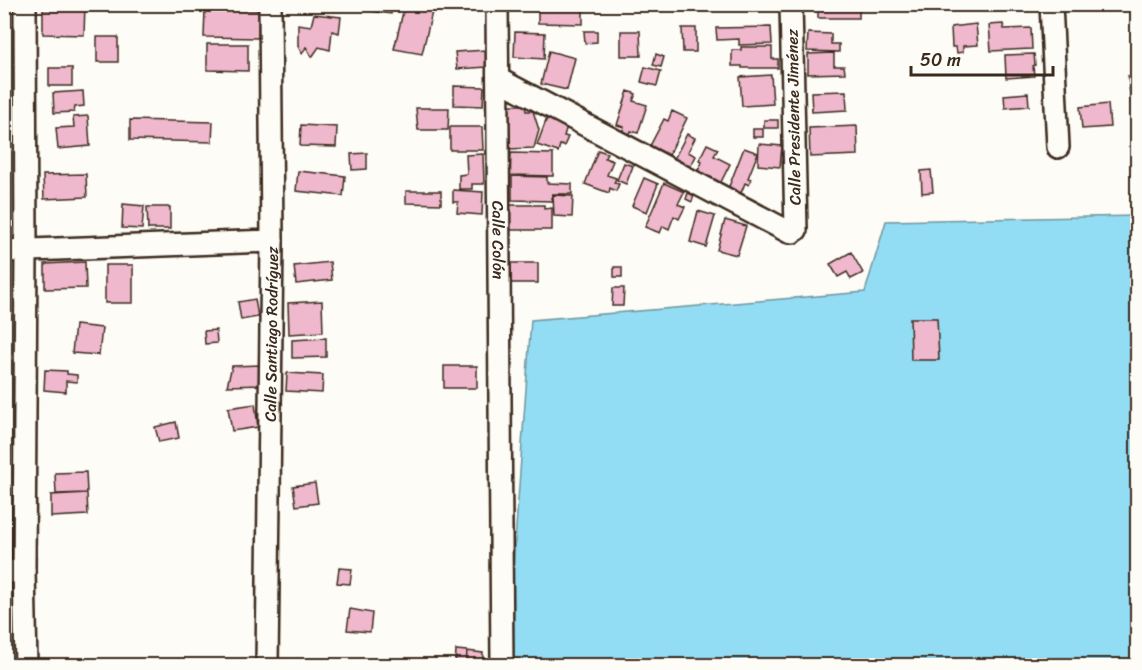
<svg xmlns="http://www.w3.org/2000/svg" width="1142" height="670" font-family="Sriracha,sans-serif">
	<rect width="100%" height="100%" fill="#fdfcf7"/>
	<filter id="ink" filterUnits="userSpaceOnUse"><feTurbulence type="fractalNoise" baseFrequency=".0167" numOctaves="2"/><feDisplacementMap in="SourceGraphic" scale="12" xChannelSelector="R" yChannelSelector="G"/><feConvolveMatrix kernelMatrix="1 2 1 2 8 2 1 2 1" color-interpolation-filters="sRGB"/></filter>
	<g filter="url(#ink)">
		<path fill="#93ddf4" stroke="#70959e" stroke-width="1.5" d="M1137 216V665L506 666 531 320 865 292 886 221Z"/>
		<path fill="#efb8cd" stroke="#3b2a1e" stroke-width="1.5" d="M62 4H85L84 35 43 34V9L61 10Z
			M366 4H393L391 14 365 10Z
			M405 4 432 12 422 54 394 49Z
			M538 4H583V24L538 23Z
			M818 4H859V18H818Z
			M205 9 259 10 258 38 204 37Z
			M314 14 341 17 339 33 332 31 330 50 319 47 312 57 306 47 302 54 298 46V24L311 26Z
			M976 24 978 45 963 46V52L957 53 956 47H952L951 27Z
			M1003 24 1004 29 1031 28 1032 49 991 51 989 25Z
			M771 27 772 44 739 45V39L717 40 716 28Z
			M682 28H696V52H683Z
			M584 31H597V42L585 43Z
			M621 31H640L641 56H621Z
			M515 32 545 33 544 59 514 57Z
			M808 33 831 34V44H839V52L807 51Z
			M97 37H118V62H97Z
			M207 44H248V71L207 70Z
			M741 47H772V59H778V68H742V66H732V50H741Z
			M486 50 487 67 457 69 455 52Z
			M549 51 575 58 567 90 541 84Z
			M834 53V66H844L845 73 808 74V54Z
			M656 54 664 57 661 67 653 65Z
			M1034 54 1035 65 1033 66 1034 76 1006 78 1005 55Z
			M645 67 661 71 657 86 641 82Z
			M49 68H72V86H49Z
			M771 75 773 104 742 106 740 77Z
			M1138 75V104H1131L1128 76Z
			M454 86 484 87 483 106 454 105Z
			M83 91 84 106 75 107 74 112 54 113 53 93Z
			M628 91 636 94 633 101 647 105 638 133 631 131 630 134 622 132 624 127 617 125Z
			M846 91 847 110 812 112 811 92Z
			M1028 93 1029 106 1005 108 1004 95Z
			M1108 104 1110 127 1082 129 1080 107Z
			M507 105H525L526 111H533L539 130 534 148 508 149Z
			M416 108H449L448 130H418Z
			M672 111 687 118 669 155 650 146 664 119 668 121Z
			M88 116 90 146 58 149 56 128 74 127 73 117Z
			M547 118 567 126 564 136 568 137 564 146 560 145 558 152 537 145Z
			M130 120 213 122 212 142 130 140Z
			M764 120H778V128H764Z
			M301 125 337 127 336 147 300 146Z
			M857 126 858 155 810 157 809 128Z
			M450 127H482L483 150H450Z
			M753 129H763V137H753Z
			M687 134 695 138 688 152 696 156 690 167 674 159Z
			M707 144 718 149 714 156 730 164 720 184 697 172 702 162 699 160Z
			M759 144 782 146 780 167 758 165Z
			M744 148 758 153 748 178 751 179 749 185 745 183 741 193 728 189Z
			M598 150 607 153 605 158 613 161 607 175 616 178 614 183 619 184 616 191 610 188 609 193 585 184Z
			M367 153V169L352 170 351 154Z
			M511 153 553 154V176L510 175Z
			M483 154 484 184H472V189H459V175L467 174 466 155Z
			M624 163 633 166 626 184 617 180Z
			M931 170 933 192 922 193 921 171Z
			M298 171 345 176 343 196 296 191Z
			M86 174 87 197 44 199 43 175Z
			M512 176 547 177V183L572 184V194H552V201L512 200Z
			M644 178 658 184 647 212 632 206Z
			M664 183 684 192 678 204 685 207 679 219 674 216 669 229 663 226 660 233 645 227Z
			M453 190 483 192 482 215 457 213 458 202H453Z
			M406 191H441V204L406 203Z
			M688 193 694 195 692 202 686 199Z
			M553 195 573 196 572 217 554 216Z
			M123 204 144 206 142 229 122 228Z
			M508 205H544V209L552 208V230H508Z
			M147 207H170V229H148Z
			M698 211 715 216 706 247 690 242Z
			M725 220 746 226 737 255 717 250Z
			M851 252 863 273 851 279 847 272 838 277 830 264Z
			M85 262 86 288 45 289V264Z
			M330 262 332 280 296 284 294 266Z
			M507 263H538V283H507Z
			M105 265H133V303H105Z
			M614 267H622V277H614Z
			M613 288H624L623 306H612Z
			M255 299 258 317 241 320 238 302Z
			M322 301 323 332 289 334 288 303Z
			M910 318H937L939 360H911Z
			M75 325 102 328 99 355 72 353Z
			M216 330 217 343 205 344 204 331Z
			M326 338V357L292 358V340Z
			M261 365 262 385 227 386 232 366Z
			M444 366H477V388H444Z
			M45 370 67 371V374L77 375V382L66 381V392L44 390Z
			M287 373 323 375 322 393 286 391Z
			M255 404 258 427 232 431 228 408Z
			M176 422 179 438 159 442 155 427Z
			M86 472 87 493 56 494 55 473Z
			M315 483 318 503 296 506 293 486Z
			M87 493 88 515 51 517V495Z
			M4 507H7L9 530H4Z
			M4 546H10V562H4Z
			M339 568 352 569 350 584 337 583Z
			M350 609 372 613 370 632 347 630Z
			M456 650 467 651 466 665 455 664Z
			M467 651 483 653 482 666H466Z"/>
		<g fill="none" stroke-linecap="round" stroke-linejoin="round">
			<defs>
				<g id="minor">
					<path d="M25 4 26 250 24 570 26 666"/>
					<path id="s1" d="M497 4 502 666"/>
					<path d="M1051 4 1058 147"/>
					<path d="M498 79 789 232H793L796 230 791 4"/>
					<path d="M4 251 272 241"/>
					<path d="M4 573 24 570"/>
					<path id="s2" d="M267 666 272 241 270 4"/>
				</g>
			</defs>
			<use href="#minor" stroke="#3b2a1e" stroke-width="26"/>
			<use href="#minor" stroke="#fdfcf7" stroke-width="21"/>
		</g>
	</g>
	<g text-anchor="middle" stroke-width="4.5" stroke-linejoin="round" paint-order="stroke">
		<g font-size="16" fill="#3b2a1e" stroke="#fdfcf7">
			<text transform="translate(793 117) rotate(-91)" y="6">Calle Presidente Jiménez</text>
			<text dy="6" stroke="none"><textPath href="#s1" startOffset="236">Calle Colón</textPath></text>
			<text dy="6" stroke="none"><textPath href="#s2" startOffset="332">Calle Santiago Rodríguez</textPath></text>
		</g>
	</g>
	<rect width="1142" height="670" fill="none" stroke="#fdfcf7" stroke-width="24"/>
	<rect x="12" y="12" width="1118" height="646" fill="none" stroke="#3b2a1e" stroke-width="2" filter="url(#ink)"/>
	<path d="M911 66v9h142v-9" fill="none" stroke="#3b2a1e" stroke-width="3"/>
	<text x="920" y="66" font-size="18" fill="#3b2a1e" stroke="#fdfcf7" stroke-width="4.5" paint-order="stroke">50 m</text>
</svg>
